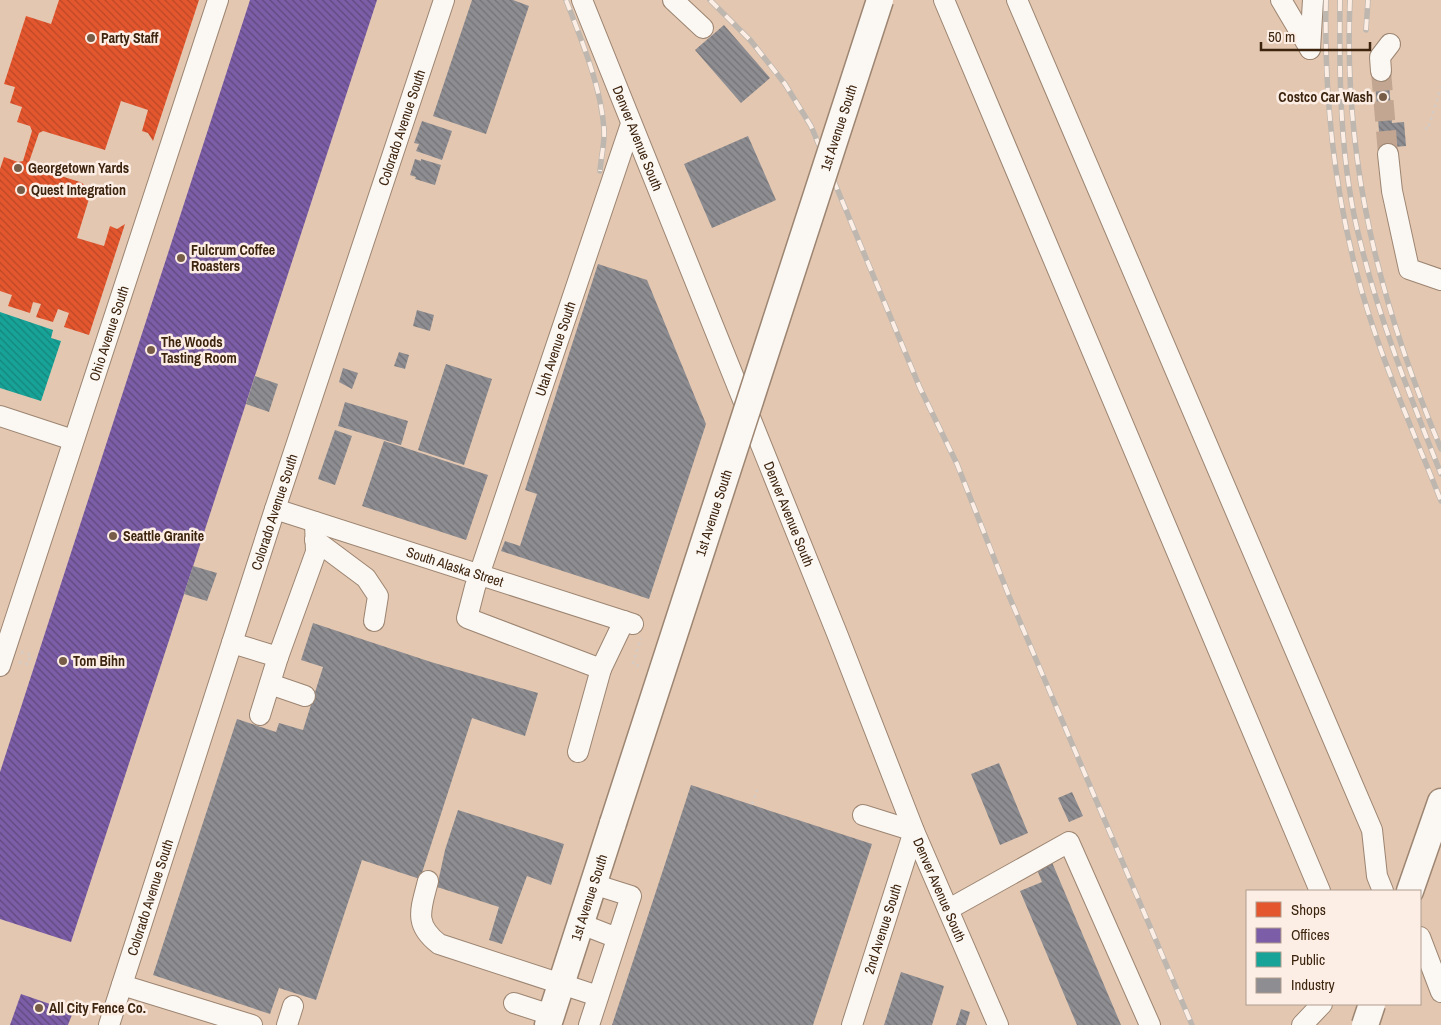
<svg xmlns="http://www.w3.org/2000/svg" width="1441" height="1025" font-family="'Archivo Narrow',sans-serif">
	<defs>
		<pattern id="shops-back-hatch" width="6" height="6" patternUnits="userSpaceOnUse" patternTransform="scale(1.25)"><rect width="6" height="6" fill="#e4572e"/><path d="M-1 5l2 2M0 0l6 6M5-1l2 2" fill="none" stroke="#ba4826"/></pattern>
		<pattern id="offices-back-hatch" width="6" height="6" patternUnits="userSpaceOnUse" patternTransform="scale(1.25)"><rect width="6" height="6" fill="#7b5ea7"/><path d="M-1 5l2 2M0 0l6 6M5-1l2 2" fill="none" stroke="#61497e"/></pattern>
		<pattern id="public-back-hatch" width="6" height="6" patternUnits="userSpaceOnUse" patternTransform="scale(1.25)"><rect width="6" height="6" fill="#17a398"/><path d="M-1 5l2 2M0 0l6 6M5-1l2 2" fill="none" stroke="#16857a"/></pattern>
		<pattern id="industry-back-hatch" width="6" height="6" patternUnits="userSpaceOnUse" patternTransform="scale(1.25)"><rect width="6" height="6" fill="#8d8d92"/><path d="M-1 5l2 2M0 0l6 6M5-1l2 2" fill="none" stroke="#747376"/></pattern>
	</defs>
	<rect width="100%" height="100%" fill="#e3c7b1"/>
	<path fill="url(#shops-back-hatch)" d="M59 0H199L153 141 148 133 142 131 148 110 121 101 105 150 43 131 39 133 29 162 32 167 80 182 92 189 77 238 104 246 110 226 117 229 125 224 89 335 64 327 69 313 58 309 53 322 36 317 41 304 33 302 30 313 8 306 12 295 0 291V169L4 157 18 162 23 161 32 131 30 126 17 122 22 107 10 103 15 87 4 84 26 16 51 24Z"/>
	<path fill="url(#offices-back-hatch)" d="M250 0H377L71 942 0 919V772Z
		M21 994 73 1012 68 1025H10Z"/>
	<path fill="url(#public-back-hatch)" d="M0 312 53 330 51 338 61 341 41 401 0 388Z"/>
	<path fill="url(#industry-back-hatch)" d="M472 0H513L529 6 486 134 433 116Z
		M724 25 770 78 741 103 695 50Z
		M1388 70 1392 123 1404 122 1406 146 1394 147 1381 155 1374 71Z
		M422 121 452 131 442 160 416 151 419 144 414 143Z
		M748 136 776 200 712 228 684 164Z
		M415 159 421 161V159L441 165 435 185 415 179 416 177 410 175Z
		M598 264 647 280 706 424 649 599 501 551 505 541 520 546 537 494 525 490Z
		M417 310 434 315 430 331 413 326Z
		M399 352 409 355 405 369 394 366Z
		M446 364 492 379 464 465 418 450Z
		M343 368 358 373 352 389 339 382Z
		M255 376 278 384 269 412 246 404Z
		M345 402 408 421 401 445 338 426Z
		M335 430 352 436 335 485 318 479Z
		M384 441 488 475 466 540 362 506Z
		M193 566 217 573 207 601 184 594Z
		M313 623 431 662 538 693 525 736 472 718 420 879 362 860 316 1000 279 988 270 1014 153 975 237 719 276 732 279 723 303 730 323 667 301 660Z
		M999 763 1028 833 1000 845 971 774Z
		M691 785 872 844 813 1025H612Z
		M1072 792 1083 816 1069 822 1058 798Z
		M458 810 564 844 551 885 527 876 502 944 489 940 499 907 437 887 445 850Z
		M1051 860 1121 1025H1077L1020 891 1042 882 1036 867Z
		M901 972 944 986 932 1025H884Z
		M961 1009 970 1012 966 1025H956Z"/>
	<g fill="none" stroke-linecap="round" stroke-linejoin="round">
		<path stroke="#c2a691" stroke-width="20" stroke-dasharray="20 10" stroke-linecap="butt" d="M1381 71 1388 154"/>
		<defs>
			<g id="minor">
				<path id="s1" d="M582 0 838 636 914 831 998 1025"/>
				<path d="M673 0 703 28"/>
				<path d="M944 0 1320 891"/>
				<path d="M1017 0 1372 830 1377 876 1383 891"/>
				<path d="M1281 0 1310 49"/>
				<path d="M1310 49 1313 0"/>
				<path d="M1381 71 1380 57 1390 44"/>
				<path d="M1388 154 1392 191 1409 269 1441 280"/>
				<path d="M0 416 73 440"/>
				<path id="s2" d="M275 509 633 624"/>
				<path d="M315 540 366 578 378 596 374 621"/>
				<path id="s3" d="M624 621 601 669 467 618 475 587 631 124"/>
				<path d="M232 643 278 657 260 715"/>
				<path d="M278 657 316 552 315 522"/>
				<path id="s4" d="M0 666 218 0"/>
				<path d="M270 684 305 696"/>
				<path d="M578 752 601 669"/>
				<path d="M428 881C421 909 413 924 439 944L598 996"/>
				<path d="M949 909 1069 842 1150 1025"/>
				<path d="M581 924 617 938"/>
				<path d="M1420 937 1441 992"/>
				<path d="M122 985 252 1025"/>
				<path d="M514 1003 551 1015"/>
				<path id="s5" d="M109 1025 275 509 444 0"/>
				<path d="M287 1025 293 1006"/>
				<path d="M589 1025 631 896 593 884"/>
				<path id="s6" d="M852 1025 914 831 863 815"/>
				<path d="M1302 1025 1322 1004"/>
			</g>
			<g id="major">
				<path d="M1410 891 1441 802"/>
				<path id="s7" d="M548 1025 613 823"/>
			</g>
		</defs>
		<use href="#minor" stroke="#9c8571" stroke-width="22"/>
		<use href="#major" stroke="#9c8571" stroke-width="29"/>
		<path stroke="#d5ccc5" stroke-width="2.5" stroke-dasharray="2.5 4" stroke-linecap="butt" d="M1425 128 1428 129 1441 87
			M19 662 27 664 31 655 21 652
			M639 666 633 664 641 638
			M752 804 757 790"/>
		<use href="#minor" stroke="#fbf7f3" stroke-width="20"/>
		<use href="#major" stroke="#fbf7f3" stroke-width="26"/>
		<defs>
			<path id="rail" d="M566 0C581 39 601 86 604 129 605 142 601 157 600 171
				M710 0 751 41 785 84 811 126 920 388 957 464 1009 596 1192 1025
				M1326 0C1324 91 1333 181 1356 270 1376 349 1411 425 1441 501
				M1340 0C1339 80 1340 163 1360 241 1380 322 1411 398 1441 474
				M1350 0C1343 161 1379 302 1441 449
				M1366 30 1368 0"/>
		</defs>
		<use href="#rail" stroke="#beb7b0" stroke-width="5.5"/>
		<use href="#rail" stroke="#fceee4" stroke-width="4" stroke-dasharray="11" stroke-linecap="butt"/>
		<defs>
			<g id="major-bridge">
				<path id="s8" d="M613 823 880 0"/>
				<path d="M1365 1025 1372 1004"/>
			</g>
		</defs>
		<use href="#major-bridge" stroke="#9c8571" stroke-width="29" stroke-linecap="butt"/>
		<use href="#major-bridge" stroke="#fbf7f3" stroke-width="26"/>
	</g>
	<g fill="#775d48" stroke="#fceee4" stroke-width="2">
		<circle cx="91" cy="38" r="5"/>
		<circle cx="1383" cy="97" r="5"/>
		<circle cx="18" cy="168" r="5"/>
		<circle cx="21" cy="190" r="5"/>
		<circle cx="181" cy="258" r="5"/>
		<circle cx="151" cy="350" r="5"/>
		<circle cx="113" cy="536" r="5"/>
		<circle cx="63" cy="661" r="5"/>
		<circle cx="39" cy="1008" r="5"/>
	</g>
	<g text-anchor="middle" stroke-width="5" stroke-linejoin="round" paint-order="stroke">
		<g font-size="14" font-weight="bold" fill="#3d240f" stroke="#fceee4" text-anchor="start">
			<text x="101" y="43">Party Staff</text>
			<text x="1373" y="102" text-anchor="end">Costco Car Wash</text>
			<text x="28" y="173">Georgetown Yards</text>
			<text x="31" y="195">Quest Integration</text>
			<text x="191" y="255">Fulcrum Coffee<tspan x="191" dy="16">Roasters</tspan></text>
			<text x="161" y="347">The Woods<tspan x="161" dy="16">Tasting Room</tspan></text>
			<text x="123" y="541">Seattle Granite</text>
			<text x="73" y="666">Tom Bihn</text>
			<text x="49" y="1013">All City Fence Co.</text>
		</g>
		<g font-size="14" fill="#3d240f" stroke="#fceee4">
			<text dy="5" stroke="none"><textPath href="#s5" startOffset="944">Colorado Avenue South</textPath></text>
			<text dy="5" stroke="none"><textPath href="#s8" startOffset="731">1st Avenue South</textPath></text>
			<text dy="5" stroke="none"><textPath href="#s1" startOffset="149">Denver Avenue South</textPath></text>
			<text dy="5" stroke="none"><textPath href="#s4" startOffset="350">Ohio Avenue South</textPath></text>
			<text dy="5" stroke="none"><textPath href="#s3" startOffset="480">Utah Avenue South</textPath></text>
			<text dy="5" stroke="none"><textPath href="#s5" startOffset="539">Colorado Avenue South</textPath></text>
			<text dy="5" stroke="none"><textPath href="#s8" startOffset="326">1st Avenue South</textPath></text>
			<text dy="5" stroke="none"><textPath href="#s1" startOffset="554">Denver Avenue South</textPath></text>
			<text dy="5" stroke="none"><textPath href="#s2" startOffset="189">South Alaska Street</textPath></text>
			<text dy="5" stroke="none"><textPath href="#s1" startOffset="959">Denver Avenue South</textPath></text>
			<text dy="5" stroke="none"><textPath href="#s5" startOffset="134">Colorado Avenue South</textPath></text>
			<text dy="5" stroke="none"><textPath href="#s7" startOffset="134">1st Avenue South</textPath></text>
			<text dy="5" stroke="none"><textPath href="#s6" startOffset="101">2nd Avenue South</textPath></text>
		</g>
	</g>
	<rect x="1246" y="890" width="175" height="115" fill="#fceee4" stroke="#b09d8f"/>
	<rect x="1256" y="902" width="25" height="15" fill="#e4572e" stroke="#b09d8f"/>
	<text x="1291" y="915" font-size="15" fill="#3d240f">Shops</text>
	<rect x="1256" y="928" width="25" height="15" fill="#7b5ea7" stroke="#b09d8f"/>
	<text x="1291" y="940" font-size="15" fill="#3d240f">Offices</text>
	<rect x="1256" y="952" width="25" height="15" fill="#17a398" stroke="#b09d8f"/>
	<text x="1291" y="965" font-size="15" fill="#3d240f">Public</text>
	<rect x="1256" y="978" width="25" height="15" fill="#8d8d92" stroke="#b09d8f"/>
	<text x="1291" y="990" font-size="15" fill="#3d240f">Industry</text>
	<path d="M1261 42v8h109v-8" fill="none" stroke="#3d240f" stroke-width="2.5"/>
	<text x="1268" y="42" font-size="15" fill="#3d240f" stroke="#fceee4" stroke-width="4" paint-order="stroke">50 m</text>
</svg>
